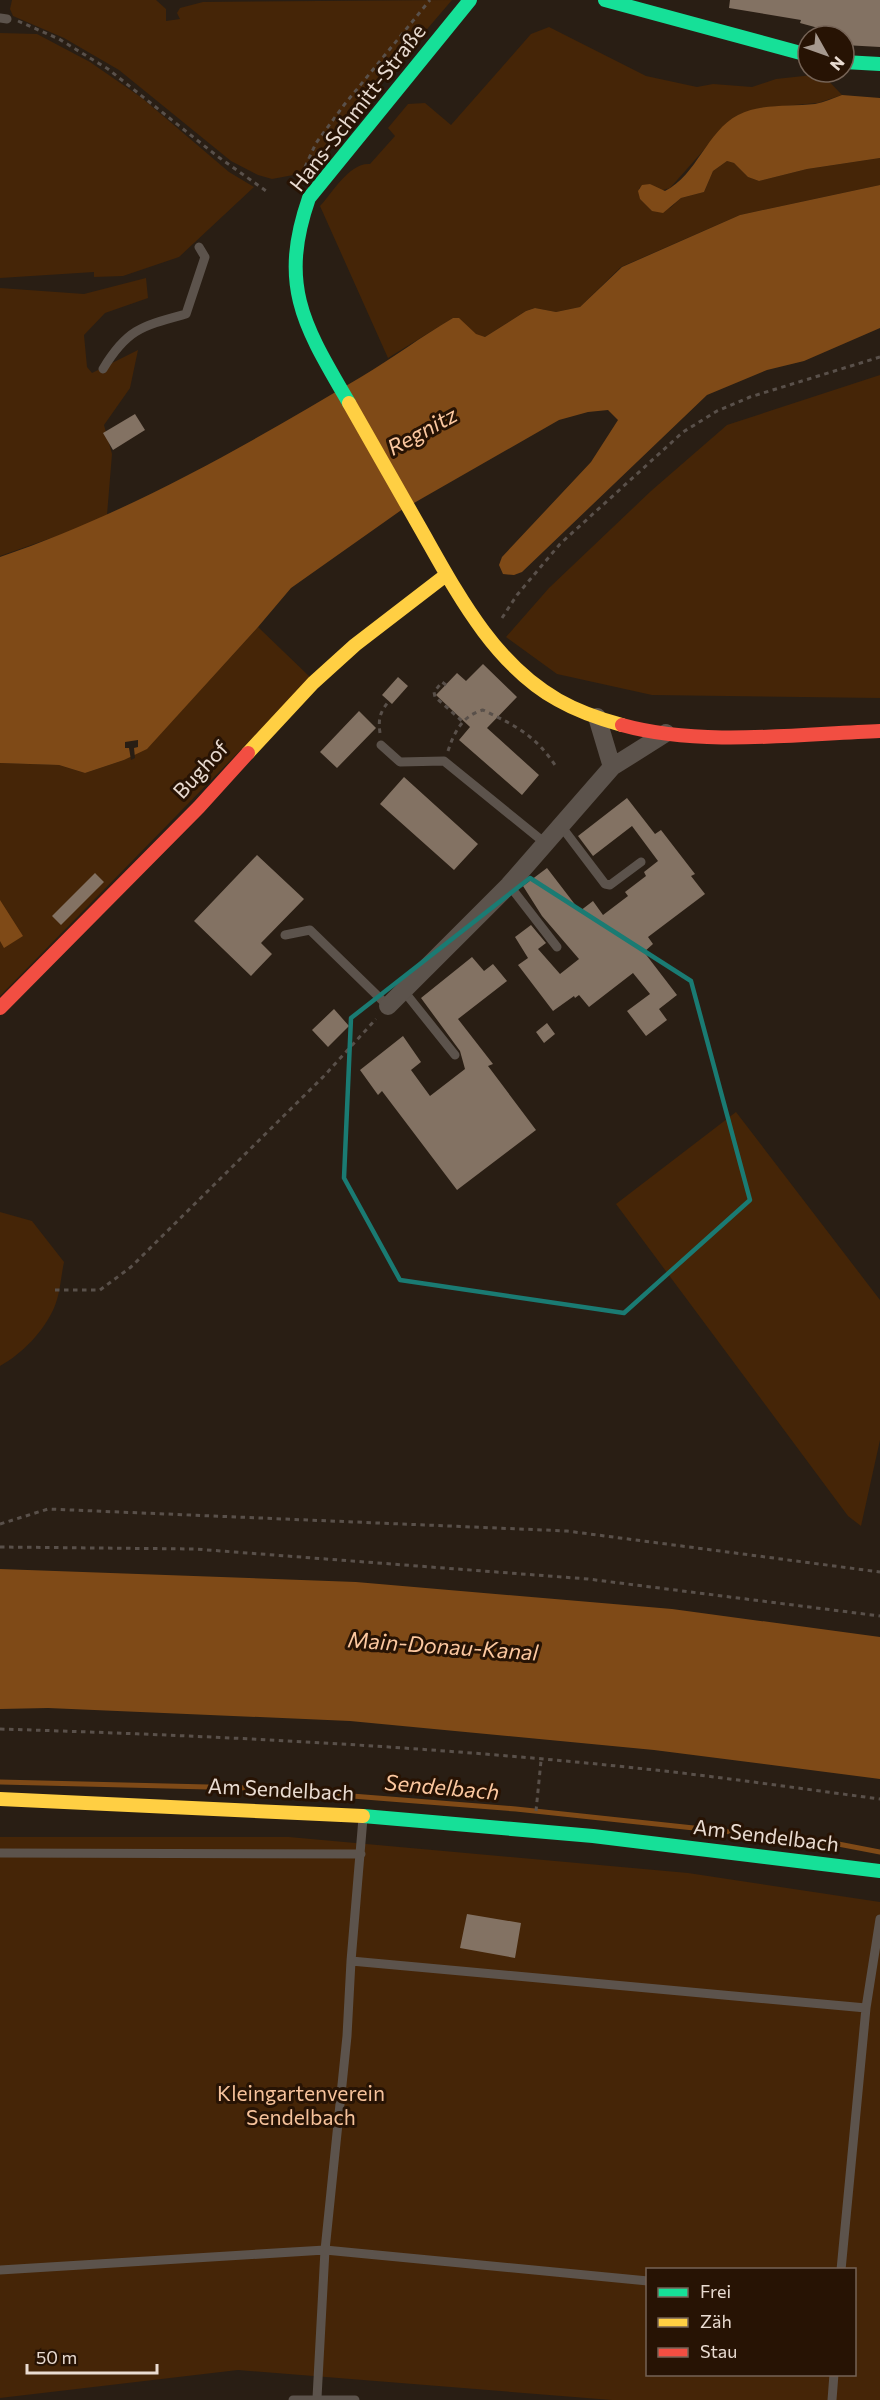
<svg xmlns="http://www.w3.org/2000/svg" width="880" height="2400" font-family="Commissioner,sans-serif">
	<rect width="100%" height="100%" fill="#291e14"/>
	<path fill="#452507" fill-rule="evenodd" d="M12 0H156L166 9V21L180 19 177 13 180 8 203 2 452 0 304 173 272 179 258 175 231 161 119 70 64 38 13 16 10 9Z
		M549 27 646 76 697 87 713 84 752 87 776 79 822 74 842 95 818 103 760 108 738 115 726 125 670 188 660 191 650 184 639 188 640 199 652 211 670 208 681 198 704 192 713 171 727 161 734 163 748 177 759 181 807 169 880 158V185L740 215 621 267 580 307 556 312 535 308 526 311 485 337 476 335 453 318 388 358 320 206C333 192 350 162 370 164L395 136 388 128 408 104 425 103 451 125 531 34Z
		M0 33 37 34 90 62 142 98 229 172 254 187 179 257 123 276 94 277V272L0 278Z
		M146 278 148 298 105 313 84 335 87 367 92 373 138 350 130 388 104 425 112 454 107 515 77 529 0 556V288L84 294Z
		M880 375V698L652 695 557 674 506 637 549 588 651 491 727 425Z
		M258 627 311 678 0 996V763L59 765 85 773 124 760 147 748Z
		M736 1112 880 1300V1440L861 1526 848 1516 616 1204Z
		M0 1212 32 1221 64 1262C61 1276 60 1295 54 1308 44 1331 22 1354 0 1366Z
		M0 1837H289L688 1873 880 1902V2400H612L238 2370 0 2398ZM648 2270H854V2374H648Z"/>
	<path fill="#7f4a17" d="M842 95 880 98V158L807 169 759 181 748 177 734 163 727 161 713 171 704 192 681 198 663 213 652 211 640 199 638 191 642 185 650 184 665 191C697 175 707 131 738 115 761 103 790 107 815 104 825 102 833 98 842 95Z
		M880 185V328L804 361 767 370 707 395 522 572 514 575 503 574 499 565 502 557 591 462 618 420 608 410 588 412 559 420 400 511 291 588 258 627 147 749 124 760 85 773 59 765 0 763V557C129 513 245 446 361 377 393 358 422 336 453 318H459L476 334 485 337 526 311 535 308 556 312 580 307 622 267 740 215Z
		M0 900 23 936 4 948 0 941Z
		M0 1569 356 1582 672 1609 880 1637V1779L654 1750 350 1721 48 1708 0 1709Z"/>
	<path fill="#291e14" d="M138 740V747L134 748 135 758 131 760 129 748H125V742Z"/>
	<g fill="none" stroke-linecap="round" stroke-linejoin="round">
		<path stroke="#7f4a17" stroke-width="5" d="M0 1782 250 1788 516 1809 833 1843 880 1852"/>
	</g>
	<path fill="#837263" d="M730 0H880V47L844 45V36H821L822 29 800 23 801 20 729 8Z
		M135 414 145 430 113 450 103 433Z
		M483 664 517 697 487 728 539 775 522 795 459 740 470 727 436 695 457 673 466 681Z
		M398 677 408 686 392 704 382 695Z
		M359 711 376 728 337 768 320 752Z
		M404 777 478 844 454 870 380 804Z
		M627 798 655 834 661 830 695 874 691 876 705 894 648 937 653 944 644 952 677 995 659 1009 667 1020 646 1036 627 1011 650 994 633 973 589 1007 579 995 575 998 574 996 553 1011 518 965 528 958 515 937 531 925 546 943 538 949 560 974 579 959 542 916 523 886 547 868 580 911 593 901 603 915 628 896 625 892 646 876 644 872 658 861 632 826 593 856 578 836Z
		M257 855 304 899 261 943 272 954 251 976 194 921Z
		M95 873 104 882 61 925 52 916Z
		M472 957 484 971 493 964 507 981 458 1019 493 1064 488 1066 536 1130 457 1190 382 1091 378 1095 360 1070 403 1036 421 1062 411 1070 430 1096 465 1069 460 1051 421 998Z
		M334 1009 349 1026 328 1047 312 1030Z
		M547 1023 555 1034 544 1043 536 1032Z
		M467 1914 521 1923 515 1958 460 1948Z"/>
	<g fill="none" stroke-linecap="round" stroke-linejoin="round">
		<path stroke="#59504a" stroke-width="3" stroke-dasharray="4.5 4.5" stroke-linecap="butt" d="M18 21 59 39 108 69 217 156 269 193
			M305 167 316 143 344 105 430 0
			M502 618 517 595 560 544 683 432 717 411 750 397 880 357
			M446 685 442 682 434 692 435 697 463 722
			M380 733C378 719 380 711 390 700
			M448 751C454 732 463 715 483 710 518 727 535 735 557 768
			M55 1290H100L131 1267 324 1076 376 1019
			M0 1524 48 1509 567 1531 880 1572
			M0 1547 195 1549 588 1579 880 1616
			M0 1729C225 1736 450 1747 673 1772 742 1780 811 1790 880 1799
			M536 1811 541 1761"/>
		<path stroke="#5c534c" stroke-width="9" d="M0 18 7 19
			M103 369C127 329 142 326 186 314L205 257 199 247
			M381 745 400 762 444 761 545 843
			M561 826 605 884 610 885 641 862
			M509 885 557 947
			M285 935 310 930 388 1006
			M403 990 455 1055
			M363 1818 351 1961 866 2008
			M0 1853 361 1854
			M0 2270 325 2250 648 2281
			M841 2270 866 2008 880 1919
			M317 2398 325 2250 347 2036 351 1961
			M293 2400H355
			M832 2400 834 2374"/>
		<path stroke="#5c534c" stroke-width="18" d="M597 717 612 767
			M388 1006 509 885 612 767 666 733"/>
		<path stroke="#16e098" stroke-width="14" d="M605 0 808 55
			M844 62 880 64
			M349 403C305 327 278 287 309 198L470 0
			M363 1816 593 1836 880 1871"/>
		<path stroke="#ffcf43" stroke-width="14" d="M349 403C372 444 396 485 419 526 455 589 492 663 558 700 579 712 600 719 622 725
			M248 753 313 683 355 645 446 575
			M0 1799 363 1816"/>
		<path stroke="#f24e42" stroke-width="14" d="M622 725C701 747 798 734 880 731
			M0 1008 199 807 248 753"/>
	</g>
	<path fill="none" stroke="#1a7b73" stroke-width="4.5" stroke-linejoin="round" d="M530 878 691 981 750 1200 624 1313 400 1280 344 1178 351 1018Z"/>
	<g text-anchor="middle" stroke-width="6" stroke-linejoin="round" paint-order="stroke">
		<g font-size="21" fill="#e9dbd1" stroke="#271304">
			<text transform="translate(358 108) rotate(-52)" y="7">Hans-Schmitt-Straße</text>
			<text transform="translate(201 770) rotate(-47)" y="7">Bughof</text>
			<text transform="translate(281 1790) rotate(3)" y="7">Am Sendelbach</text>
			<text transform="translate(766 1836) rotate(7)" y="7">Am Sendelbach</text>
		</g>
		<g font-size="21" fill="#f6c29b" stroke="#271304">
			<text x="301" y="2101">Kleingartenverein<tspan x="301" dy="24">Sendelbach</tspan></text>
		</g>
		<g font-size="22" font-style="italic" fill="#fcc8a0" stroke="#271304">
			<text transform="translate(422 431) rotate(-29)" y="8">Regnitz</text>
			<text transform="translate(443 1646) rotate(4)" y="8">Main-Donau-Kanal</text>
			<text transform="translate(442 1787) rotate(5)" y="8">Sendelbach</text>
		</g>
	</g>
	<rect x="646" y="2268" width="210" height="108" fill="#271304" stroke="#756356" stroke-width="1.5"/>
	<rect x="658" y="2288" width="30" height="9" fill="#16e098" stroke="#756356" stroke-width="1.5"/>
	<text x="700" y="2298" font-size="18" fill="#e9dbd1">Frei</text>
	<rect x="658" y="2318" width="30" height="9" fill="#ffcf43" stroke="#756356" stroke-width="1.5"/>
	<text x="700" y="2328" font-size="18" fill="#e9dbd1">Zäh</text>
	<rect x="658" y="2348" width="30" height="9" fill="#f24e42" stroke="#756356" stroke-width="1.5"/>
	<text x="700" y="2358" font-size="18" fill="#e9dbd1">Stau</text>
	<g transform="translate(826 54) rotate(130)"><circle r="28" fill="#271304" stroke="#756356" stroke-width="1.5"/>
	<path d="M0-4.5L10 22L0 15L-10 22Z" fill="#a6998f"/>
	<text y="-9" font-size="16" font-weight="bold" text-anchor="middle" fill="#e9dbd1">N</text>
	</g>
	<path d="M27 2364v9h130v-9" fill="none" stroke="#e9dbd1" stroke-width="3"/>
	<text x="36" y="2364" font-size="18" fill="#e9dbd1" stroke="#271304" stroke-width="4.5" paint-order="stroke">50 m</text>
</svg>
